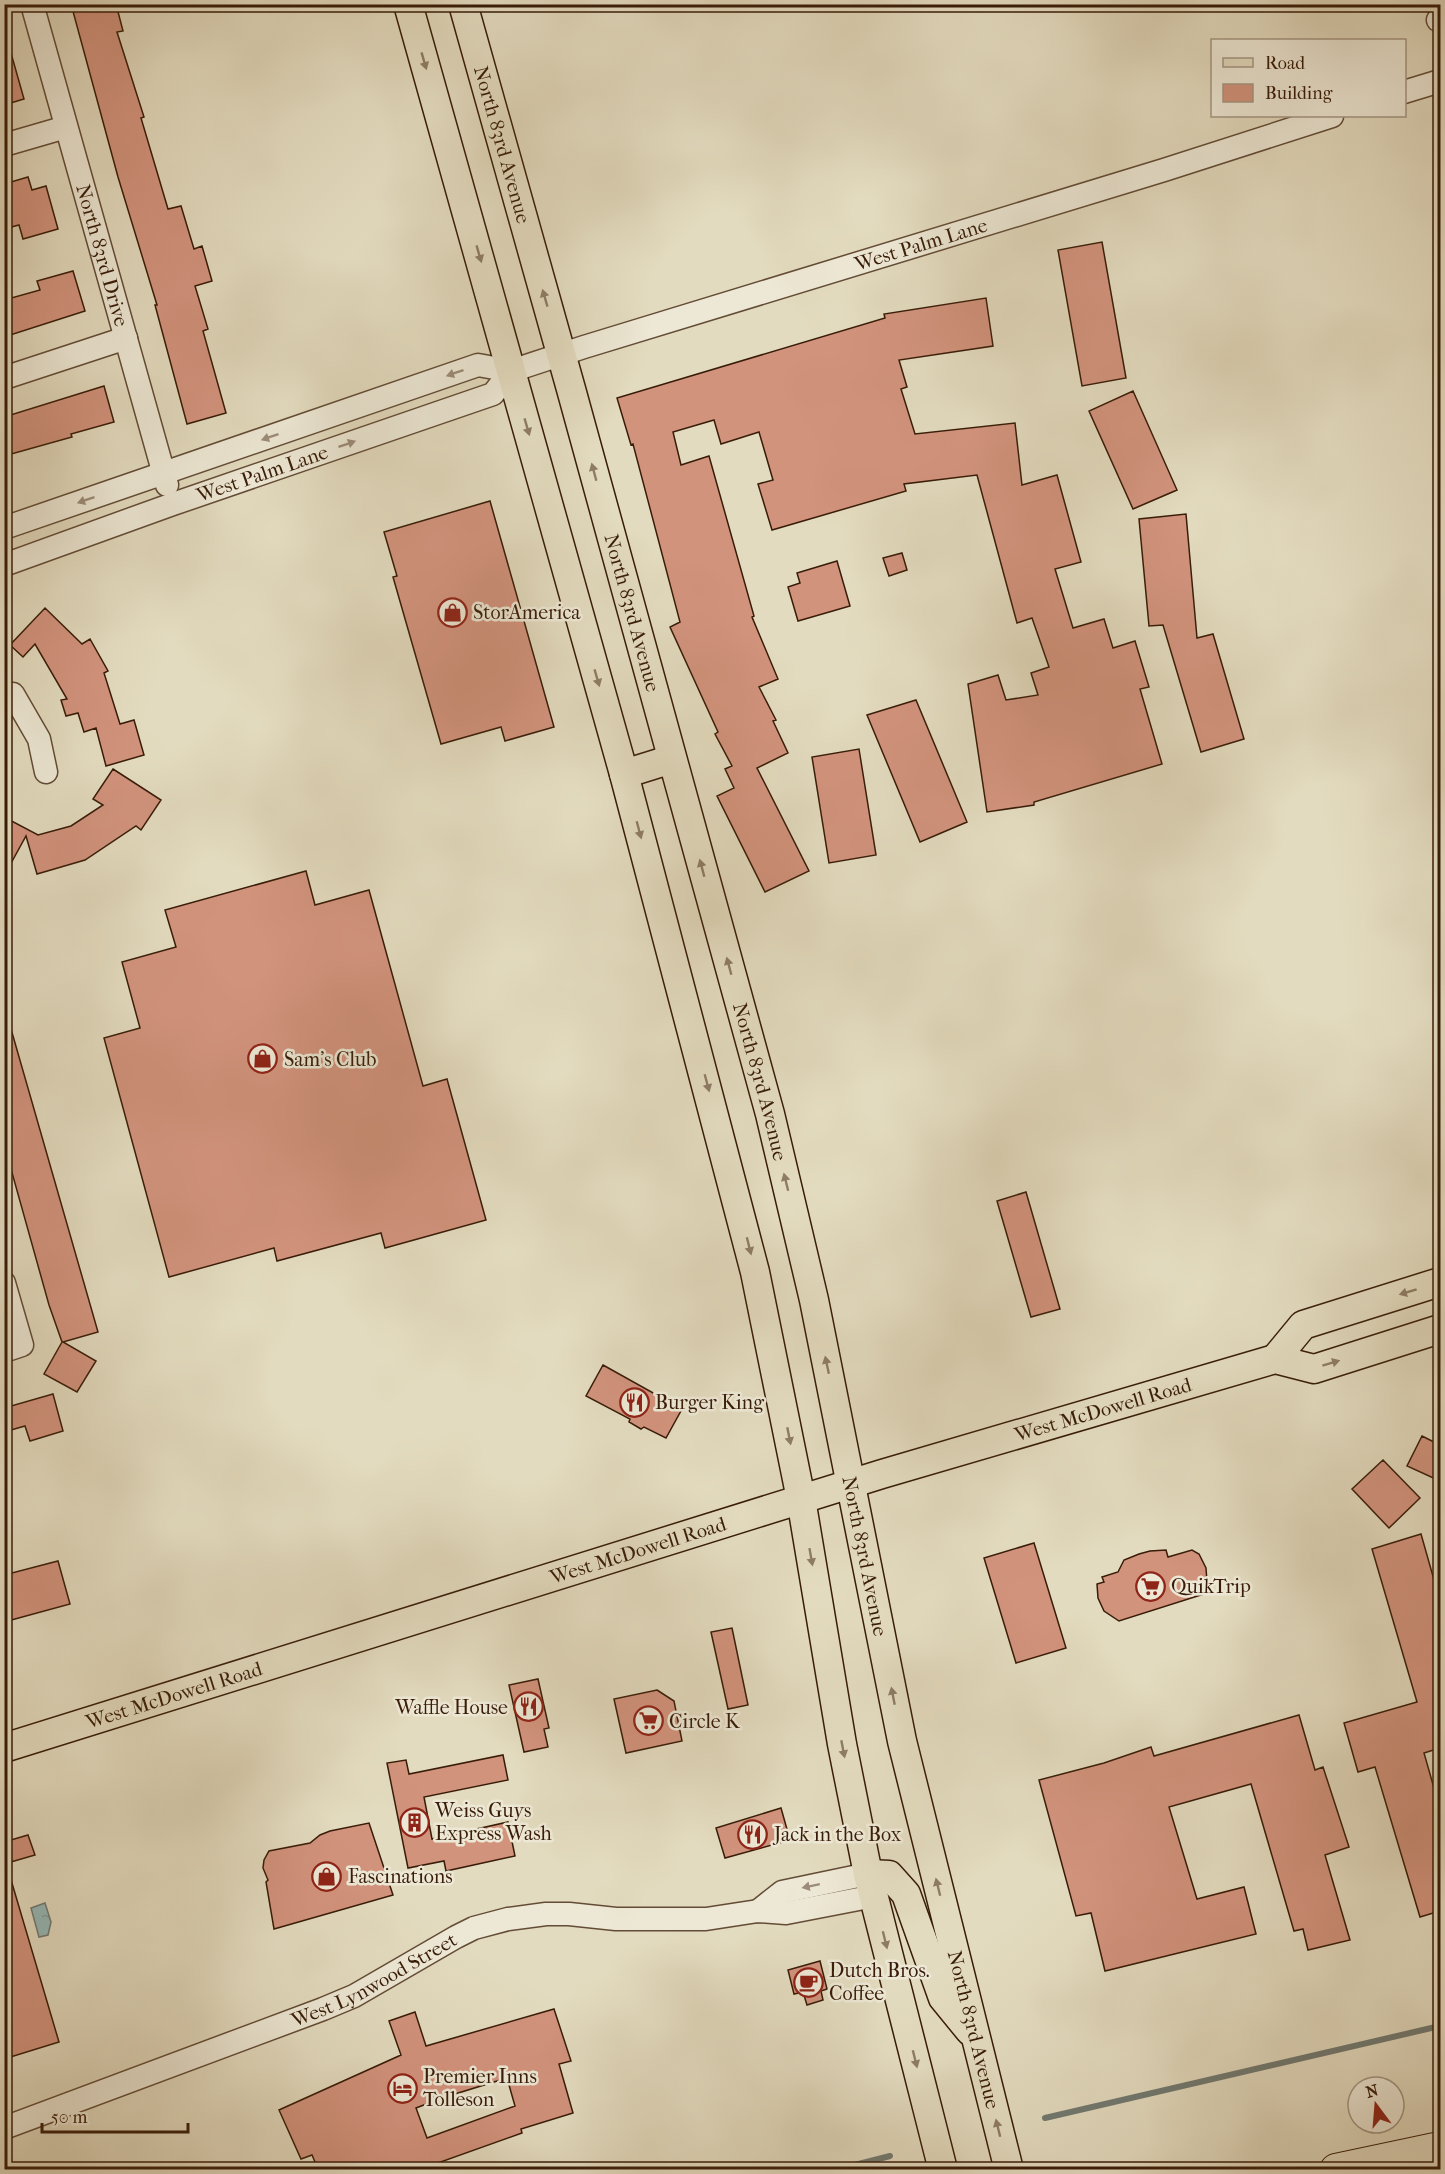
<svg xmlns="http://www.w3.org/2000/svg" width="1445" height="2174" font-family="'IM FELL French Canon',serif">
	<defs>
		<pattern id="water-ripples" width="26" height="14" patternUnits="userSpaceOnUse" patternTransform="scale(1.5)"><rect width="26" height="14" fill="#97b9b8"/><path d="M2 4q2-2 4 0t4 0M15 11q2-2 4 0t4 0" fill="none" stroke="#839e9d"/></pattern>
	</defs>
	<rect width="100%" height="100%" fill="#e3dbbf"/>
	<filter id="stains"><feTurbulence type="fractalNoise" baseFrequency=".00333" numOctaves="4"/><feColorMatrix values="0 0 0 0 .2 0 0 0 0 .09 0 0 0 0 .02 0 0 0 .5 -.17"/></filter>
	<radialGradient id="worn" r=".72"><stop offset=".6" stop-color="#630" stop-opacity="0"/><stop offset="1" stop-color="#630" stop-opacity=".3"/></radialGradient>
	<path fill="url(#water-ripples)" stroke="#717a72" stroke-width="1.5" d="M45 1903 51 1922 48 1935 39 1937 31 1908Z"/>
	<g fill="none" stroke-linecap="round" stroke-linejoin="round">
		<path stroke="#717a72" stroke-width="6" d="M1045 2118 1440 2026
			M835 2170 890 2156"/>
	</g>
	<path fill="#d2937d" stroke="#381c08" stroke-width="1.5" fill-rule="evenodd" d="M71 4H116L123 31 117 32 144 117 141 118 168 209 181 206 194 249 202 246 212 281 195 286 208 329 203 331 226 413 187 424 155 305H157L118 177Z
		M9 46 24 99 4 105V47Z
		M28 177 32 190 46 186 58 229 23 239 19 225 4 229V184Z
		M1102 242 1126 378 1082 386 1058 250Z
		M73 271 85 311 4 337V300L40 290 37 281Z
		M986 298 993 346 899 360 907 387 901 389 915 434 1015 423 1022 485 1057 475 1081 562 1055 569 1073 628 1104 619 1113 648 1135 641 1149 687 1140 689 1162 764 1034 802V805L987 812 968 684 998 675 1006 700 1038 695 1031 673 1049 667 1032 618 1017 623 977 475 904 484 906 491 772 530 758 484 773 480 759 432 721 444 714 420 673 432 681 465 709 456 754 616 752 617 778 679 759 687 776 720 773 721 788 753 757 768 809 871 765 892 717 796 734 788 725 769 732 766 715 734 718 732 670 627 680 622 633 444 631 445 617 398 885 318 884 314Z
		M104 386 114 422 71 434 72 437 4 456V417Z
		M1133 391 1177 490 1133 509 1089 411Z
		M490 501 554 727 505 741 501 727 441 744 393 577 397 576 384 532Z
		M1186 514 1197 638 1213 634 1244 739 1201 752 1163 625 1149 626 1139 519Z
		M902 553 907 570 889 576 883 558Z
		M837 561 850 606 798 621 788 587 800 583 797 573Z
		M45 608 82 644 90 639 108 671 104 673 120 724 134 720 144 755 106 766 96 728 84 732 78 713 66 716 61 700 67 699 35 644 23 657 10 645Z
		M916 700 967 822 920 842 867 715Z
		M859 749 876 855 829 863 812 757Z
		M113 769 161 800 141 830 136 826 85 860 37 874 26 836 4 876V817L38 835 71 826 103 805 93 799Z
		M306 871 315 905 369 890 423 1086 447 1079 486 1220 385 1248 381 1233 277 1261 274 1248 169 1277 104 1038 140 1028 122 962 176 947 165 910Z
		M9 1022 98 1332 63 1342 96 1361 77 1392 44 1374 62 1342 49 1305 4 1144V1023Z
		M1026 1192 1060 1309 1031 1317 997 1201Z
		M603 1365 682 1409 666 1438 644 1427 641 1429 629 1422 630 1419 586 1396Z
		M53 1394 63 1431 30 1441 25 1426 4 1432V1408Z
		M1422 1436 1440 1445V1481L1407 1466Z
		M1383 1460 1420 1498 1389 1528 1352 1489Z
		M1421 1534 1440 1601V1748L1424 1753 1440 1809V1911L1420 1917 1375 1767 1358 1772 1344 1723 1417 1702 1372 1549Z
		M1034 1543 1066 1648 1016 1663 984 1558Z
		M1166 1550 1168 1557 1192 1550 1199 1554 1206 1568 1207 1582 1202 1587 1204 1594 1119 1621 1104 1611 1098 1598 1097 1584 1104 1582 1102 1577 1118 1572 1124 1560 1139 1554 1150 1551Z
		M58 1561 70 1604 4 1622V1575Z
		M732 1628 748 1705 728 1709 711 1632Z
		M538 1679 549 1728 544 1729 548 1747 524 1752 509 1685Z
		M657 1690 674 1701 682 1741 626 1753 614 1699Z
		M1299 1715 1315 1770 1323 1767 1349 1847 1325 1855 1350 1940 1308 1950 1303 1929 1294 1931 1251 1784 1169 1807 1197 1899 1244 1887 1256 1934 1105 1971 1091 1913 1076 1916 1039 1780 1104 1763 1151 1747 1154 1756Z
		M503 1755 508 1780 424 1797 432 1839 508 1822 515 1856 446 1871 444 1861 408 1868 387 1763 406 1760 409 1774Z
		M781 1808 790 1840 725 1858 716 1828Z
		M369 1823 393 1895 274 1929 266 1882 268 1880 263 1868 264 1860 269 1851 310 1843 320 1835 330 1831Z
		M28 1835 35 1855 4 1864V1842Z
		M4 1873H9L59 2042 4 2059Z
		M820 1961 827 1989 821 1991 823 2000 807 2005 803 1992 794 1994 788 1970Z
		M554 2009 571 2061 559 2064 573 2113 521 2129 522 2133 421 2169H318L312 2155 301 2159 279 2110 401 2055 389 2021 415 2012 426 2046ZM507 2078 515 2106 427 2138 416 2108 442 2098Z"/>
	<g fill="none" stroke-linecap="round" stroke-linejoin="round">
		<defs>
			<g id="minor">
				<path id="s1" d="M32 4 167 485"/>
				<path d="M1438 20 1440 19"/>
				<path d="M1404 92 1440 81"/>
				<path d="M4 145 66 127"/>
				<path d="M4 378 126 338"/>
				<path id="s2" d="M4 528 478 365 511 371 584 347 1164 170 1332 116"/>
				<path id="s3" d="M4 565 173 504 493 394 511 371"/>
				<path d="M4 697 13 694 39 739 46 772"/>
				<path d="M4 1283 22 1345 4 1351"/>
				<path d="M758 1911 782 1892 868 1874"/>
				<path id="s4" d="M4 2128 323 2009 354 1996 456 1937 474 1928 508 1919 546 1914H569L616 1919H706L758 1911 786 1913 874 1896"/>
			</g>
			<g id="major">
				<path d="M408 4 624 774 755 1272 801 1499 842 1744 868 1874 943 2170"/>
				<path id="s5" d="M463 4 571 389 770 1114 814 1300 902 1741 1009 2170"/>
				<path d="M624 774 672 759"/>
				<path d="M1275 1359 1303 1325 1440 1282"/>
				<path id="s6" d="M4 1748 882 1474 1275 1359 1314 1369 1440 1329"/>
				<path d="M868 1874 889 1875 906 1894 943 1998 970 2031"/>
			</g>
			<path id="highway" d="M1336 2170 1440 2148"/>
		</defs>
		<use href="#minor" stroke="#634c36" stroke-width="25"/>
		<use href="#major" stroke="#381c08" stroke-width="31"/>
		<use href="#highway" stroke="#381c08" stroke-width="34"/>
		<use href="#minor" stroke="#ede8d5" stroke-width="22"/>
		<use href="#major" stroke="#e3dbbf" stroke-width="28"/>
		<use href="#highway" stroke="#e3dbbf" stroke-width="32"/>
	</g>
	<defs><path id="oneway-solid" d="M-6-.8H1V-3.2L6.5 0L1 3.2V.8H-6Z" transform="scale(1.5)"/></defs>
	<g fill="#8e7c64">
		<use href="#oneway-solid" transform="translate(424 61) rotate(74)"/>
		<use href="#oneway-solid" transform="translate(479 254) rotate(74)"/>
		<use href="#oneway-solid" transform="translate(545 298) rotate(-106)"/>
		<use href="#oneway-solid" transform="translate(527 427) rotate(74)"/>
		<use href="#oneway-solid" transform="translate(594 472) rotate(-105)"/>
		<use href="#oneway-solid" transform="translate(597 678) rotate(74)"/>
		<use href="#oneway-solid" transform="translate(639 830) rotate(75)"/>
		<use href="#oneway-solid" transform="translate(702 868) rotate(-105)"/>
		<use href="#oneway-solid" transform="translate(729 966) rotate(-105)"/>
		<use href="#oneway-solid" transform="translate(707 1083) rotate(75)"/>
		<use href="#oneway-solid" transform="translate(786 1182) rotate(-104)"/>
		<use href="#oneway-solid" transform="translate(749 1246) rotate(76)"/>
		<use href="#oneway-solid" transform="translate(1408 1292) rotate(163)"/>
		<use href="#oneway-solid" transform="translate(1331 1363) rotate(-17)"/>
		<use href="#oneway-solid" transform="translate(827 1365) rotate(-102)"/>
		<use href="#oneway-solid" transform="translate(789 1436) rotate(79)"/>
		<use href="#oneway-solid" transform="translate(811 1557) rotate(80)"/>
		<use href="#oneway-solid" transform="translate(893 1696) rotate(-101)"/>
		<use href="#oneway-solid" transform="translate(843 1749) rotate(79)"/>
		<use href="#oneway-solid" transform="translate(938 1887) rotate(-104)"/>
		<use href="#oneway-solid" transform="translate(885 1940) rotate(76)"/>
		<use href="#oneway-solid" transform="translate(915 2059) rotate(76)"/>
		<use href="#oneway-solid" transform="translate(998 2128) rotate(-104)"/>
	</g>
	<g fill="#9c8c79">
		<use href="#oneway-solid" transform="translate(455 373) rotate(161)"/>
		<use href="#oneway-solid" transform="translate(270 437) rotate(161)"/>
		<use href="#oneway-solid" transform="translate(347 444) rotate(-19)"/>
		<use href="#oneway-solid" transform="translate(86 500) rotate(161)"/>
		<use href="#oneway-solid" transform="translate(811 1886) rotate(168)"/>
	</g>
	<defs>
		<symbol id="shop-ring" viewBox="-11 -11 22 22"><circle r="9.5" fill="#ede8d5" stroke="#8f2418" stroke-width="1.5"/><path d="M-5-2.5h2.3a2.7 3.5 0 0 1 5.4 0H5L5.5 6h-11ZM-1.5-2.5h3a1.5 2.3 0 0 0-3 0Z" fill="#8f2418"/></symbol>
		<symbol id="restaurant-ring" viewBox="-11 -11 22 22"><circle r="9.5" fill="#ede8d5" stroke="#8f2418" stroke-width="1.5"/><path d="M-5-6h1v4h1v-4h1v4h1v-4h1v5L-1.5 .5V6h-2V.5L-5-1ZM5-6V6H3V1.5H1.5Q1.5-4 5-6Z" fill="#8f2418"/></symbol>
		<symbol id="supermarket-ring" viewBox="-11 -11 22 22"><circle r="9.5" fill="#ede8d5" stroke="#8f2418" stroke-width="1.5"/><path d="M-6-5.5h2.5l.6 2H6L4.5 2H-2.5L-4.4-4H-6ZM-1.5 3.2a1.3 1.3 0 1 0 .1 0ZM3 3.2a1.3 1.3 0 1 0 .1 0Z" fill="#8f2418"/></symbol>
		<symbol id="building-ring" viewBox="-11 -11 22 22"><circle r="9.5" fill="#ede8d5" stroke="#8f2418" stroke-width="1.5"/><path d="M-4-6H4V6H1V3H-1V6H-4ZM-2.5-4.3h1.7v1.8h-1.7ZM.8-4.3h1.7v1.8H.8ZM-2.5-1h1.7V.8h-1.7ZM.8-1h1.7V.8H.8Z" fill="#8f2418"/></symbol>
		<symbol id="cafe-ring" viewBox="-11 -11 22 22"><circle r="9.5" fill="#ede8d5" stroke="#8f2418" stroke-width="1.5"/><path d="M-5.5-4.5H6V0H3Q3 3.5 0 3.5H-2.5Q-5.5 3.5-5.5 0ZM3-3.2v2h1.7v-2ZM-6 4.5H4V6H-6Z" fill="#8f2418"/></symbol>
		<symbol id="hotel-ring" viewBox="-11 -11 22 22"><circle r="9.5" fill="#ede8d5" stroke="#8f2418" stroke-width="1.5"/><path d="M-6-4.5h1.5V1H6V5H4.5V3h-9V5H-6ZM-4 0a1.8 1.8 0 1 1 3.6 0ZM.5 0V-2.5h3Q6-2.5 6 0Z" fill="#8f2418"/></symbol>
	</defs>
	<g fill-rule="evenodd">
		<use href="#shop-ring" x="436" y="596" width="33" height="33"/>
		<use href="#shop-ring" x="246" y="1042" width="33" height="33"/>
		<use href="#restaurant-ring" x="618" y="1386" width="33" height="33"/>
		<use href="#supermarket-ring" x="1134" y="1570" width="33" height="33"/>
		<use href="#restaurant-ring" x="512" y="1690" width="33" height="33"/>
		<use href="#supermarket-ring" x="632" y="1704" width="33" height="33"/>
		<use href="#building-ring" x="398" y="1806" width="33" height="33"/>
		<use href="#restaurant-ring" x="736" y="1818" width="33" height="33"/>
		<use href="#shop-ring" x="310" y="1860" width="33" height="33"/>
		<use href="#cafe-ring" x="792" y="1966" width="33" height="33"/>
		<use href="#hotel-ring" x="386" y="2072" width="33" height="33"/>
	</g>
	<g text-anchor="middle" stroke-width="5" stroke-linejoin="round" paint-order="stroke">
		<g font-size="20" fill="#381c08" stroke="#ede8d5">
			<text dy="7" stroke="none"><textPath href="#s5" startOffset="146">North 83rd Avenue</textPath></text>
			<text dy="7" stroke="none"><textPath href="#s2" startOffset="964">West Palm Lane</textPath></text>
			<text dy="7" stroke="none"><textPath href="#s1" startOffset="261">North 83rd Drive</textPath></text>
			<text dy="7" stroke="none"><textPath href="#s3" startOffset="274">West Palm Lane</textPath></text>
			<text dy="7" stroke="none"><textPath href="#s5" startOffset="632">North 83rd Avenue</textPath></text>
			<text dy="7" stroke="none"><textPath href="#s5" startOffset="1118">North 83rd Avenue</textPath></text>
			<text dy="7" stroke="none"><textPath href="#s6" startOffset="1150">West McDowell Road</textPath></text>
			<text dy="7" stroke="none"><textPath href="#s6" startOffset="664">West McDowell Road</textPath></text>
			<text dy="7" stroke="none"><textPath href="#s5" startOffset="1604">North 83rd Avenue</textPath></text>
			<text dy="7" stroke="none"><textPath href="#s6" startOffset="178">West McDowell Road</textPath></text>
			<text dy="7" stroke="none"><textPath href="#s4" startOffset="399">West Lynwood Street</textPath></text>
			<text dy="7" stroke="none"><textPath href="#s5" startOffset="2090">North 83rd Avenue</textPath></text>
		</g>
		<g font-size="20" fill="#381c08" stroke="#ede8d5" text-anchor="start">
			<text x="473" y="619">StorAmerica</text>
			<text x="284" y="1066">Sam's Club</text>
			<text x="655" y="1409">Burger King</text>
			<text x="1171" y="1593">QuikTrip</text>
			<text x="508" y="1714" text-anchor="end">Waffle House</text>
			<text x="669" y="1728">Circle K</text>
			<text x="435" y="1817">Weiss Guys<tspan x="435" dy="23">Express Wash</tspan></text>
			<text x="774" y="1841">Jack in the Box</text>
			<text x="348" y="1883">Fascinations</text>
			<text x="829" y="1977">Dutch Bros.<tspan x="829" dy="23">Coffee</tspan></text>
			<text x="423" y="2083">Premier Inns<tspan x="423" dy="23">Tolleson</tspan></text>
		</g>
	</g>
	<rect width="1445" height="2174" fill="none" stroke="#e3dbbf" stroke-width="24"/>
	<rect x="6" y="6" width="1433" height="2162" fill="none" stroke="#381c08" stroke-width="3"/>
	<rect x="12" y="12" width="1421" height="2150" fill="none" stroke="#381c08" stroke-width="1.5"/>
	<rect x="1211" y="39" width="195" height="78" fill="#ede8d5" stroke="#a59683" stroke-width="1.5"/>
	<rect x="1223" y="58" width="30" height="9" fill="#e3dbbf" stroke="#a59683" stroke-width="1.5"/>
	<text x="1265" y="69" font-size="18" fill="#381c08">Road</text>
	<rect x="1223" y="84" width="30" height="18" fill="#d2937d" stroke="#a59683" stroke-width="1.5"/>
	<text x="1265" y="99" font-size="18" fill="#381c08">Building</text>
	<g transform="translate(1376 2105) rotate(344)"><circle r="28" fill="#ede8d5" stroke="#a59683" stroke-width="1.5"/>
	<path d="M0-4.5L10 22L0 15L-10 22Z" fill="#8f2418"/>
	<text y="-9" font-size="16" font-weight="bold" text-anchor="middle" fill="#381c08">N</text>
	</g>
	<path d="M42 2123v9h146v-9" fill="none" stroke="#381c08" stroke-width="3"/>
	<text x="51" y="2123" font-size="18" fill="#381c08" stroke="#ede8d5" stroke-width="4.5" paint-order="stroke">50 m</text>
	<rect width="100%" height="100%" filter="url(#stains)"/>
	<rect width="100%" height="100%" fill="url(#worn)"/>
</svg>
